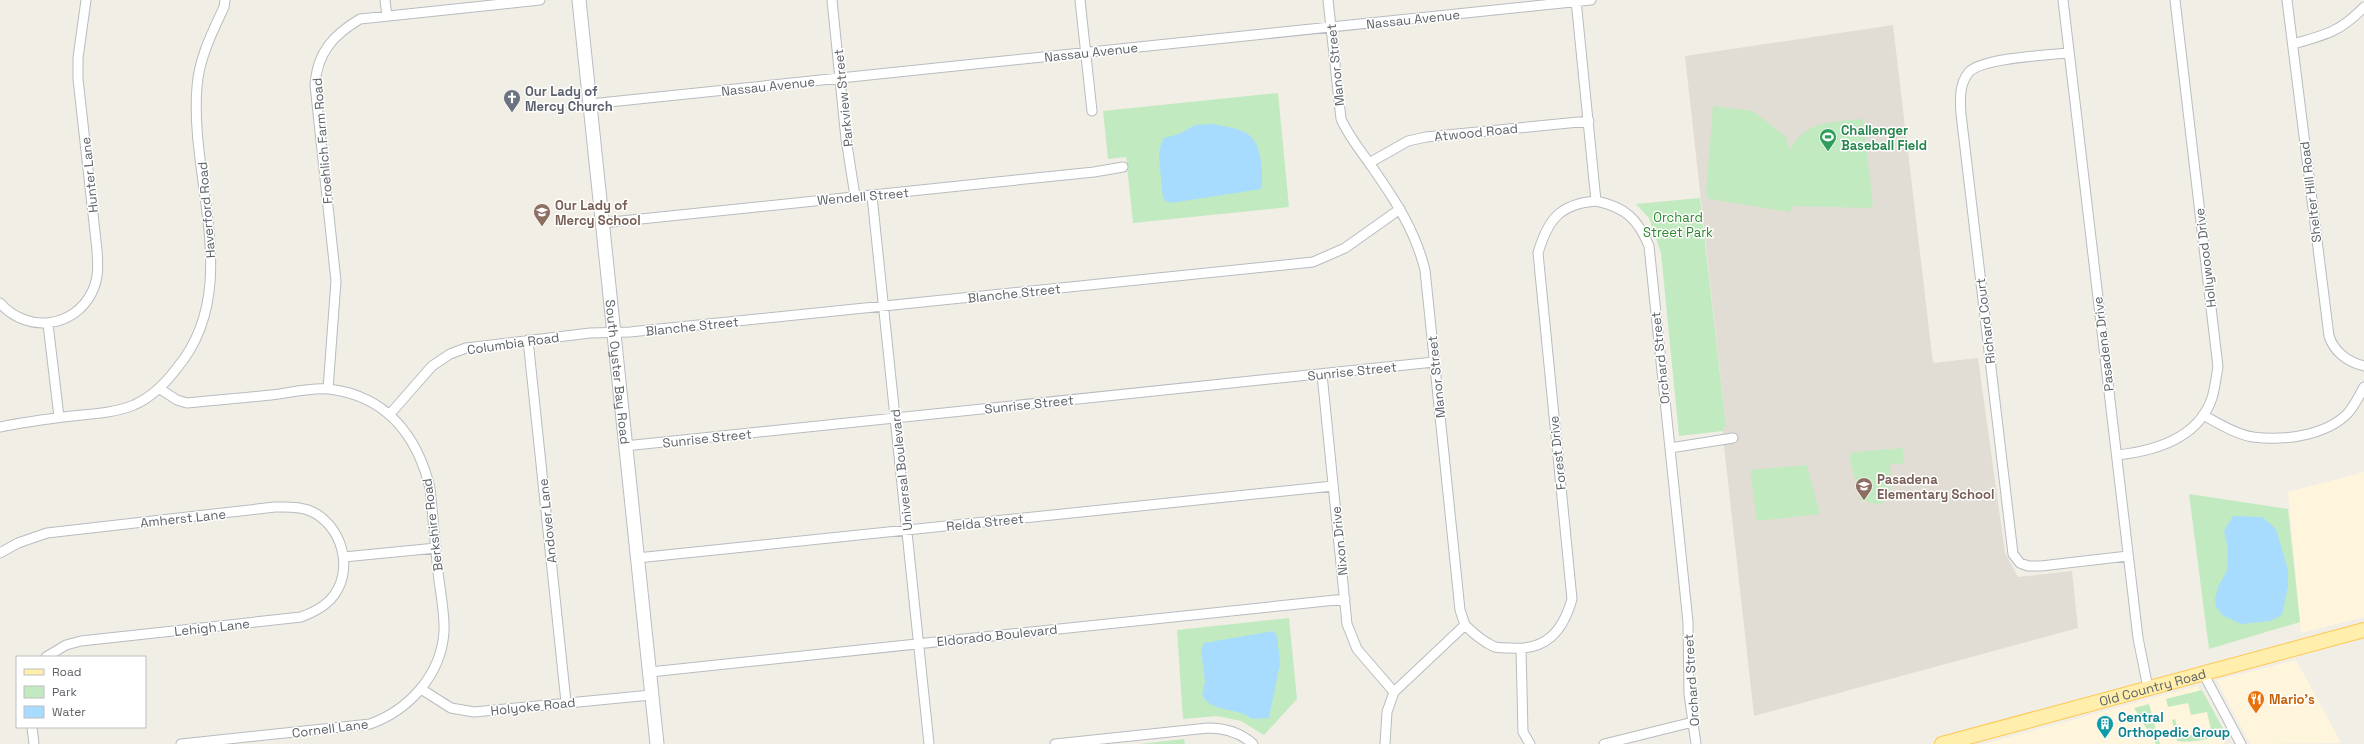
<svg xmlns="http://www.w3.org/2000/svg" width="2364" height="744" font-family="'Space Grotesk',sans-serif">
	<rect width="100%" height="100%" fill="#f1eee5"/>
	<path fill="#fff5dc" d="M2364 472V617L2301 633 2288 492Z
		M2296 660 2341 743 2250 744 2217 680Z
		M2197 686 2225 744H1984Z"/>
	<path fill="#e1ddd4" d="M1893 25 1933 363 1978 358 2005 553 2018 577 2072 571 2078 628 1754 716 1722 428 1726 427 1685 56Z"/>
	<path fill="#c2eac0" d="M1278 93 1289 207 1133 223 1126 157 1108 159 1103 111Z
		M1713 106 1753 111 1786 137 1790 150C1805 120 1833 122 1863 119L1873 204 1871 208 1792 206 1790 212 1709 199 1706 193Z
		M1700 198 1726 427 1723 428V431L1679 436 1661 253 1649 218 1636 204Z
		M1903 448 1904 463 1890 465C1891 480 1892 494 1880 505L1860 500 1849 455 1854 452Z
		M1807 465 1820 514 1757 521 1750 470Z
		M2189 494 2288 509 2300 622 2209 649Z
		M1289 618 1297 699 1264 735 1241 721 1217 716 1183 719 1177 630Z
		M2202 690 2226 734C2212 738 2191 744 2177 741L2172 720 2175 719 2180 738 2211 730 2207 712 2191 715 2188 703 2168 707 2166 699Z
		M2149 704 2160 744H2156L2134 708Z
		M1184 739 1185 744H1140Z"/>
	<path fill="#a7dcff" d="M1213 124C1241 130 1256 129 1261 161 1262 171 1263 179 1261 189L1171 203 1165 201C1161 194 1162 188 1161 179 1160 163 1156 153 1164 138L1179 134 1195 125Z
		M2233 516 2262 517 2276 529 2288 570V586L2282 615 2270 621 2241 624 2222 615 2216 607 2215 599 2218 587 2227 570 2228 548 2224 531Z
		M1273 631 1277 636 1280 664 1269 718 1252 719C1236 706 1213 714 1202 695L1205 681 1201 650 1204 643Z"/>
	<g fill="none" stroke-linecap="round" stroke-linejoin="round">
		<defs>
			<path id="street" d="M385 0 387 16
				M832 0 846 139 855 196
				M1080 0 1092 111
				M1328 0 1341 119C1349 137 1361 151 1372 167 1395 200 1415 230 1425 270L1460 610 1465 625 1394 692 1387 712 1385 744
				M1576 0 1596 201C1625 207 1638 219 1649 246L1688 622 1689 694 1696 744
				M2063 0 2138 638 2148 688
				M2287 0 2329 336C2334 352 2348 362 2364 366
				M2293 44C2325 35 2340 32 2364 7
				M2069 53C2047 55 1982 58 1969 72 1959 84 1960 100 1961 114L2013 554 2020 563 2028 566H2041L2128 556
				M590 104 1591 0
				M1369 163 1408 141 1426 137 1589 121
				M872 196 929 744
				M602 223 1094 172 1123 167
				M0 303C26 333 74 329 92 292 99 278 98 265 97 250L78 79V58L86 0
				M48 324 59 417
				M528 340 566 702
				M1322 374 1347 624 1357 649 1394 692
				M160 389 177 400 187 403C215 400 243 398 271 395 289 393 311 387 329 389 386 396 417 435 430 488 433 516 435 544 438 572 440 591 445 613 444 632 441 675 409 710 370 724L181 744
				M328 389 336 281 315 85C317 53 333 35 360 19L540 0
				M390 414 432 366 450 354 466 348 590 333 630 332 1313 262 1345 248 1400 209
				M2203 415C2218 423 2235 434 2253 437 2283 441 2326 436 2348 413 2355 405 2359 396 2364 387
				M0 427C24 422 47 419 72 416 93 414 114 413 134 405 152 397 165 384 177 368 244 288 189 179 197 87 199 58 212 33 224 7L225 0
				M625 446 1434 362
				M1670 448 1733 438
				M2117 455C2155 451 2198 439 2212 398 2215 388 2216 377 2218 367L2175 0
				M0 553 18 543 47 533 275 507C287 507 297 506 308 510 343 523 356 573 330 600 322 608 312 613 301 617L81 641 66 645 46 657
				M344 557 436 548
				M637 558 1333 486
				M1465 625C1474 634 1483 642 1495 647 1500 648 1506 648 1511 648 1546 651 1563 631 1572 599L1538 253C1548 219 1560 204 1596 201
				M1521 649 1523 732 1530 744
				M650 672 1345 599
				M2203 673 2241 744
				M421 689 451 708 474 712 651 695
				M32 727 34 744
				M1055 744 1208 728C1225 728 1240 732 1253 744
				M1604 744 1693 722"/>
			<g id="secondary">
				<path id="s1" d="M579 0 657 744"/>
			</g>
			<g id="primary">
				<path id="s2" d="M1942 744 2364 630"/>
			</g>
		</defs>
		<use href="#street" stroke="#b8bcc0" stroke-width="11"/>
		<use href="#secondary" stroke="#b9bdc2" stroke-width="15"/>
		<use href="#primary" stroke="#ffc751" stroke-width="16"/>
		<use href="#street" stroke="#fff" stroke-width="9"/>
		<use href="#secondary" stroke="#fff" stroke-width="13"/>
		<use href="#primary" stroke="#ffeeac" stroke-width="14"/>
	</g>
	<defs>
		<symbol id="church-pin" viewBox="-11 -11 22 30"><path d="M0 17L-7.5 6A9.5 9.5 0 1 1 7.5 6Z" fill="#6b7280" stroke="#fff"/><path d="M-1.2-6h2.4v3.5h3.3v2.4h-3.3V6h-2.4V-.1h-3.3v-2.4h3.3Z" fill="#fff"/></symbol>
		<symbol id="stadium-pin" viewBox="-11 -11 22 30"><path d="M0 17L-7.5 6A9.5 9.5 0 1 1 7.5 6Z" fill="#2e9e5b" stroke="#fff"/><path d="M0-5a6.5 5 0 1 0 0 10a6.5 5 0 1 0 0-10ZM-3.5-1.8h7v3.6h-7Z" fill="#fff"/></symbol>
		<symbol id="school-pin" viewBox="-11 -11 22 30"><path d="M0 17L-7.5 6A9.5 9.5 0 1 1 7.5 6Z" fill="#8d6e63" stroke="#fff"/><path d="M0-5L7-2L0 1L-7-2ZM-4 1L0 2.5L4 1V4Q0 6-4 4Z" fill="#fff"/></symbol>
		<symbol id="restaurant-pin" viewBox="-11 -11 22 30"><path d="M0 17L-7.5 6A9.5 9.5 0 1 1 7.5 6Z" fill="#e8710a" stroke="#fff"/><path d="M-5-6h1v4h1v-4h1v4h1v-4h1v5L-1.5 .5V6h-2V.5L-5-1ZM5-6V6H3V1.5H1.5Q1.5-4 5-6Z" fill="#fff"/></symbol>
		<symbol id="building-pin" viewBox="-11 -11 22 30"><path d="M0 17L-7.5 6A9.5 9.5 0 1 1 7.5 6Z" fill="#0f9aa8" stroke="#fff"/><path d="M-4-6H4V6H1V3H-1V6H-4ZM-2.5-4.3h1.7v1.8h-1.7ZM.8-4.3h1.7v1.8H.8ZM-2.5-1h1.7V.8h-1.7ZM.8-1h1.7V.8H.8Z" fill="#fff"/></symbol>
	</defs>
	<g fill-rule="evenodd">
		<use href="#church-pin" x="502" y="88" width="20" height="27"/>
		<use href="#stadium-pin" x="1818" y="127" width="20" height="27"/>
		<use href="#school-pin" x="532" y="202" width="20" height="27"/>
		<use href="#school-pin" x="1854" y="476" width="20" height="27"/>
		<use href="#restaurant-pin" x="2246" y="689" width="20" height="27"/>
		<use href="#building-pin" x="2095" y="714" width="20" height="27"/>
	</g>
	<g text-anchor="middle" stroke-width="3" stroke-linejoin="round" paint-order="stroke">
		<g font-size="13" fill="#5d6267" stroke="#fff">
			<text transform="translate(1413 19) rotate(-6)" y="5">Nassau Avenue</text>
			<text transform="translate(1091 52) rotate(-6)" y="5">Nassau Avenue</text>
			<text transform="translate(1335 65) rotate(-96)" y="5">Manor Street</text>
			<text transform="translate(768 86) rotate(-6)" y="5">Nassau Avenue</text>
			<text transform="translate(843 98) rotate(-96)" y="5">Parkview Street</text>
			<text transform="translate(1476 132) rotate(-6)" y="5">Atwood Road</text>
			<text transform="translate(322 141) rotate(-95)" y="5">Froehlich Farm Road</text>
			<text transform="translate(89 175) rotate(-96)" y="5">Hunter Lane</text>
			<text transform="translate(2310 192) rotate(-97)" y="5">Shelter Hill Road</text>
			<text transform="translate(863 196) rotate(-5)" y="5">Wendell Street</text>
			<text transform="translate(206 210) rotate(-95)" y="5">Haverford Road</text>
			<text transform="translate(2205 258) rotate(-97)" y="5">Hollywood Drive</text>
			<text transform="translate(1014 293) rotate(-6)" y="5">Blanche Street</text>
			<text transform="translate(1985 321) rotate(-97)" y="5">Richard Court</text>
			<text transform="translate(692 326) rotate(-6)" y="5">Blanche Street</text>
			<text transform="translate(513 343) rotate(-8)" y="5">Columbia Road</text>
			<text transform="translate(2103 344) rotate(-97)" y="5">Pasadena Drive</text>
			<text transform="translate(1660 358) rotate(-96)" y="5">Orchard Street</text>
			<text transform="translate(1352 371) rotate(-6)" y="5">Sunrise Street</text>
			<text dy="5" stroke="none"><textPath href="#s1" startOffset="374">South Oyster Bay Road</textPath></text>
			<text transform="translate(1436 377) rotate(-96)" y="5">Manor Street</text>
			<text transform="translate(1029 404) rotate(-6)" y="5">Sunrise Street</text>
			<text transform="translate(707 438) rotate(-6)" y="5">Sunrise Street</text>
			<text transform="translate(1557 453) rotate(-96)" y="5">Forest Drive</text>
			<text transform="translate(901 470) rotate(-96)" y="5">Universal Boulevard</text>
			<text transform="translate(183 518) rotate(-6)" y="5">Amherst Lane</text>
			<text transform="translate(547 521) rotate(-96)" y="5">Andover Lane</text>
			<text transform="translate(985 522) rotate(-6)" y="5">Relda Street</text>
			<text transform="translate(432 525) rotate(-97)" y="5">Berkshire Road</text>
			<text transform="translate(1339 541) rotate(-96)" y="5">Nixon Drive</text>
			<text transform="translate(212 627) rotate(-6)" y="5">Lehigh Lane</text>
			<text transform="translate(997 635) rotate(-6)" y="5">Eldorado Boulevard</text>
			<text transform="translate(1691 680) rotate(-94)" y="5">Orchard Street</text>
			<text dy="5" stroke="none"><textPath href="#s2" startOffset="218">Old Country Road</textPath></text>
			<text transform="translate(533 706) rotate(-6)" y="5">Holyoke Road</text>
			<text transform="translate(330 728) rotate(-7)" y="5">Cornell Lane</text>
		</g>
		<g font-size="13" font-weight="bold" fill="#5b616d" stroke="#fff" text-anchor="start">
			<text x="525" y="96">Our Lady of<tspan x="525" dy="15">Mercy Church</tspan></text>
		</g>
		<g font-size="13" font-weight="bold" fill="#27864d" stroke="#fff" text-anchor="start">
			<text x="1841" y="135">Challenger<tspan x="1841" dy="15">Baseball Field</tspan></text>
		</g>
		<g font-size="13" font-weight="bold" fill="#785e54" stroke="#fff" text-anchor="start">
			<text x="555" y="210">Our Lady of<tspan x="555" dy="15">Mercy School</tspan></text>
			<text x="1877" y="484">Pasadena<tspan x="1877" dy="15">Elementary School</tspan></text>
		</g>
		<g font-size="13" fill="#2d862d" stroke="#fff">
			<text x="1678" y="222">Orchard<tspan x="1678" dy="15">Street Park</tspan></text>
		</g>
		<g font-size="13" font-weight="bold" fill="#c56008" stroke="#fff" text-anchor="start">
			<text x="2269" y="704">Mario's</text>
		</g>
		<g font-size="13" font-weight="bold" fill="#0d838f" stroke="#fff" text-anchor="start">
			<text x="2118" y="722">Central<tspan x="2118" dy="15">Orthopedic Group</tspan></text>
		</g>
	</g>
	<rect x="16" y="656" width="130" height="72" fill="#ffffff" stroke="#bec0c2"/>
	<rect x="24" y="669" width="20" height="6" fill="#ffeeac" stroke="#bec0c2"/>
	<text x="52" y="676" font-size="12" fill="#5d6267">Road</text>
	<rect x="24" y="686" width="20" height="12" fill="#c2eac0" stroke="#bec0c2"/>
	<text x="52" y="696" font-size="12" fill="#5d6267">Park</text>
	<rect x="24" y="706" width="20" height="12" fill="#a7dcff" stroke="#bec0c2"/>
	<text x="52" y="716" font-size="12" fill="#5d6267">Water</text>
</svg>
